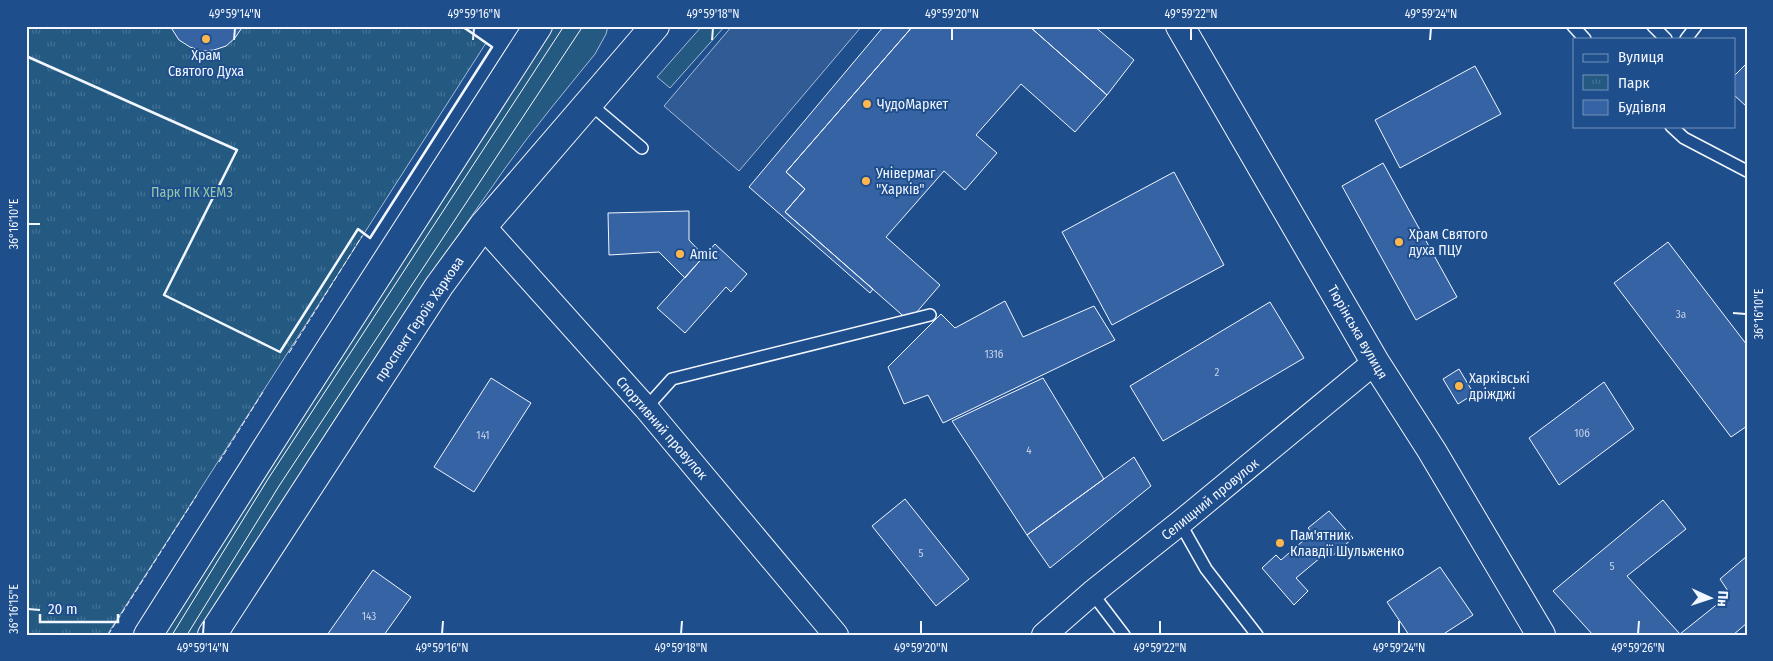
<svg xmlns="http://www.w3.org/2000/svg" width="1773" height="661" font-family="'Fira Sans Condensed',sans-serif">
	<defs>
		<pattern id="park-tufts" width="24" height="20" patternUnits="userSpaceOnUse" patternTransform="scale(1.25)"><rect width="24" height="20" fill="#245a82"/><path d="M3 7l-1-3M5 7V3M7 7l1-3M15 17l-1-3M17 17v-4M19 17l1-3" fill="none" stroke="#447295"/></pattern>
	</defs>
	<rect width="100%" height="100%" fill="#1f4e8c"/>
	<path fill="#245a82" stroke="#a8bbd7" d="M553 26H608L606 34 595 54C565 91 534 128 506 167 398 319 297 476 199 635H163Z
		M702 26H725L670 88 657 77Z"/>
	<path fill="url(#park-tufts)" stroke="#a8bbd7" d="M26 26H460L486 43 107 635H26Z"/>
	<path fill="#305b95" stroke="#a8bbd7" d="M732 26H862L739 171 664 106Z"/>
	<path fill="#3563a3" stroke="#f2f6ff" d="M170 26H243L235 38 226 46 214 50 202 51 190 47 179 40Z
		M884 26H913L786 172 805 189 785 212 873 289 870 293 749 187Z
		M913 26H1029L1107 95 1075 132 1021 84 976 135 997 153 965 190 944 171 886 237 940 285 909 321 785 212 805 189 786 172Z
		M1029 26H1094L1134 60 1107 95Z
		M1747 63V107L1734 95V76Z
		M1475 66 1501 114 1400 168 1375 120Z
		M1383 163 1457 297 1416 320 1342 186Z
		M1174 172 1224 265 1112 325 1062 232Z
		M689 211V240L704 256 685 278 659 252 609 255 608 213Z
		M1668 242 1747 345V426L1731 437 1614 283Z
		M715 244 747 274 731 292 726 287 685 333 657 308Z
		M1005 301 1023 337 1094 306 1115 340 943 423 928 395 904 404 888 367 941 314 955 328Z
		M1270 302 1304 358 1163 441 1130 386Z
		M1459 369 1474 394 1458 404 1443 379Z
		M491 378 531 403 474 492 434 467Z
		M1043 378 1104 479 1027 535 952 421Z
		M1604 382 1634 429 1559 485 1529 438Z
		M1134 457 1151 486 1050 568 1027 535Z
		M905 499 969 579 936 606 872 526Z
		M1663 500 1686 529 1627 576 1680 634 1730 594 1720 579 1747 556V623L1733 635H1593L1553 591Z
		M1329 511 1353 538 1330 558 1326 553 1296 578 1308 591 1294 605 1262 568 1276 555 1281 560 1312 533 1308 528Z
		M1440 567 1473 615 1442 635H1409L1387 602Z
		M373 570 411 597 384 635H327Z"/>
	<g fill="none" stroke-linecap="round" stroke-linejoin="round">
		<defs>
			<path id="lane" d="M1573 26 1585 39
				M1653 26 1666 39
				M1686 39 1696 26
				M589 103 642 148
				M1671 126 1684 138 1747 171
				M646 408 672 379 930 315
				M1180 523 1206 569 1257 635
				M1092 593 1124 635"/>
			<path id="street" d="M483 226 646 408 836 635
				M1044 635 1092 593 1180 523 1375 362"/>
			<path id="secondary" d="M1180 26 1375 362 1432 451 1541 635"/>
			<path id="primary" d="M148 635 287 416 538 26
				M212 635 439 286 483 226 655 26"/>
		</defs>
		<use href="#lane" stroke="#f2f6ff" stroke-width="14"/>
		<use href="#street" stroke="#f2f6ff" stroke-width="26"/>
		<use href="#secondary" stroke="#f2f6ff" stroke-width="30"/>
		<use href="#primary" stroke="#f2f6ff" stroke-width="30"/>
		<use href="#lane" stroke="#1f4e8c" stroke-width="11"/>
		<use href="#street" stroke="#1f4e8c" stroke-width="24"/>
		<use href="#secondary" stroke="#1f4e8c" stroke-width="28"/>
		<use href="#primary" stroke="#1f4e8c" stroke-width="28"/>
		<path stroke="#f2f6ff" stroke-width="1" d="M172 635 268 479 564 26
			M187 635 279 486 583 26"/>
		<path stroke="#f2f6ff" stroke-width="1" stroke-dasharray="6 2.5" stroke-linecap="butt" d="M289 353 362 236
			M219 462 263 392
			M108 635 197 495"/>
		<path stroke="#f2f6ff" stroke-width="2.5" d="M26 56 237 150 164 295 280 352 358 229 370 238 492 47 462 26"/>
	</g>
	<path fill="none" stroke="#f2f6ff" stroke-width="2" d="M234 40 235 28M473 40 474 28M712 40 713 28M952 40V28M1191 40V28M1430 40 1431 28M28 224H40M1733 313 1746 314M28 609 40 610M203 634 204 621M442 634 443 621M681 634 682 621M921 634V621M1160 634V621M1399 634V621M1638 634 1639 621"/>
	<g fill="#ffb74d" stroke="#1f4e8c" stroke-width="2">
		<circle cx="206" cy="39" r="5"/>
		<circle cx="867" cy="104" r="5"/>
		<circle cx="866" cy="181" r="5"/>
		<circle cx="1399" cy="242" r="5"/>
		<circle cx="680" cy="254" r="5"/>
		<circle cx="1459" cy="386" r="5"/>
		<circle cx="1280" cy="543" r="5"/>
	</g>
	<g text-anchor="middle" stroke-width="4" stroke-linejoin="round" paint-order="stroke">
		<g font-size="11" fill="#c3d1e8">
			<text x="1681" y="318">3а</text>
			<text x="994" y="358">131б</text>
			<text x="1217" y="376">2</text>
			<text x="1582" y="437">10б</text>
			<text x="483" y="439">141</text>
			<text x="1029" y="454">4</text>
			<text x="921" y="557">5</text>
			<text x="1612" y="570">5</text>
			<text x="369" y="620">143</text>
		</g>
		<g font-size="14" fill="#f2f6ff" stroke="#1f4e8c" text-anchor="start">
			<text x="206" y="60" text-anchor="middle">Храм<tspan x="206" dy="16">Святого Духа</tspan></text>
			<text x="877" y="109">ЧудоМаркет</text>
			<text x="876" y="178">Універмаг<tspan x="876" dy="16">"Харків"</tspan></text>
			<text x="1409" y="239">Храм Святого<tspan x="1409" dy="16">духа ПЦУ</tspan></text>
			<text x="690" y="259">Amic</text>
			<text x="1469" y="383">Харківські<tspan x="1469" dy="16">дріжджі</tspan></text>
			<text x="1290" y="540">Пам'ятник<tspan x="1290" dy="16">Клавдії Шульженко</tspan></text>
		</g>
		<g font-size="14" fill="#97c8a6" stroke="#1f4e8c">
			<text x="192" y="197">Парк ПК ХЕМЗ</text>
		</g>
		<g font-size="14" fill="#f2f6ff" stroke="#1f4e8c">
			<text transform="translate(419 319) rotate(-56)" y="5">проспект Героїв Харкова</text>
			<text transform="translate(1358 332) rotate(60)" y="5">Тюрінська вулиця</text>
			<text transform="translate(662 428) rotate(49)" y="5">Спортивний провулок</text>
			<text transform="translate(1210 499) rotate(-39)" y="5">Селищний провулок</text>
		</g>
	</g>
	<rect width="1773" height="661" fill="none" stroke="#1f4e8c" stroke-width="55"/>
	<rect x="1573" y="38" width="162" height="90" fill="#1f4e8c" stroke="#7391ba"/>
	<rect x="1583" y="54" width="25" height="8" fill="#1f4e8c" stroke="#7391ba"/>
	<text x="1618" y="62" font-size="15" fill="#f2f6ff">Вулиця</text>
	<rect x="1583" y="75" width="25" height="15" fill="url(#park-tufts)" stroke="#7391ba"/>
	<text x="1618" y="88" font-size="15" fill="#f2f6ff">Парк</text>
	<rect x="1583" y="100" width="25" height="15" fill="#3563a3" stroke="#7391ba"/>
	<text x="1618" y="112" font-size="15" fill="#f2f6ff">Будівля</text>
	<g transform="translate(1710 598) rotate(93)" stroke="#1f4e8c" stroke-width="4" paint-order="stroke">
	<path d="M0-4L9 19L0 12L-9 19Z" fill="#f2f6ff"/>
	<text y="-8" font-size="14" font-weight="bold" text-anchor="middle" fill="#f2f6ff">Пн</text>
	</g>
	<path d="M40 614v8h78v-8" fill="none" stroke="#f2f6ff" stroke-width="2.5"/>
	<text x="48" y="614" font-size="15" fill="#f2f6ff" stroke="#1f4e8c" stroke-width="4" paint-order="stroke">20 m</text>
	<rect x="28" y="28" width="1718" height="606" fill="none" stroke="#f2f6ff" stroke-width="2"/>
	<g font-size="12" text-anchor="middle" fill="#f2f6ff">
		<text x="235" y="18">49°59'14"N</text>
		<text x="474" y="18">49°59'16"N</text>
		<text x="713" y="18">49°59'18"N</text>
		<text x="952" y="18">49°59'20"N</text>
		<text x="1191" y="18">49°59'22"N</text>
		<text x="1431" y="18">49°59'24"N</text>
		<text transform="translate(14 224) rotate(-90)" y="4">36°16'10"E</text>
		<text transform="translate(1759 314) rotate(-90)" y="4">36°16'10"E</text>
		<text transform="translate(14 609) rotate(-90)" y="4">36°16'15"E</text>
		<text x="203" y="652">49°59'14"N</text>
		<text x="442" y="652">49°59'16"N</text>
		<text x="681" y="652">49°59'18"N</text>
		<text x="921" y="652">49°59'20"N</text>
		<text x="1160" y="652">49°59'22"N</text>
		<text x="1399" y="652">49°59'24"N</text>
		<text x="1638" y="652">49°59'26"N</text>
	</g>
</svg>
